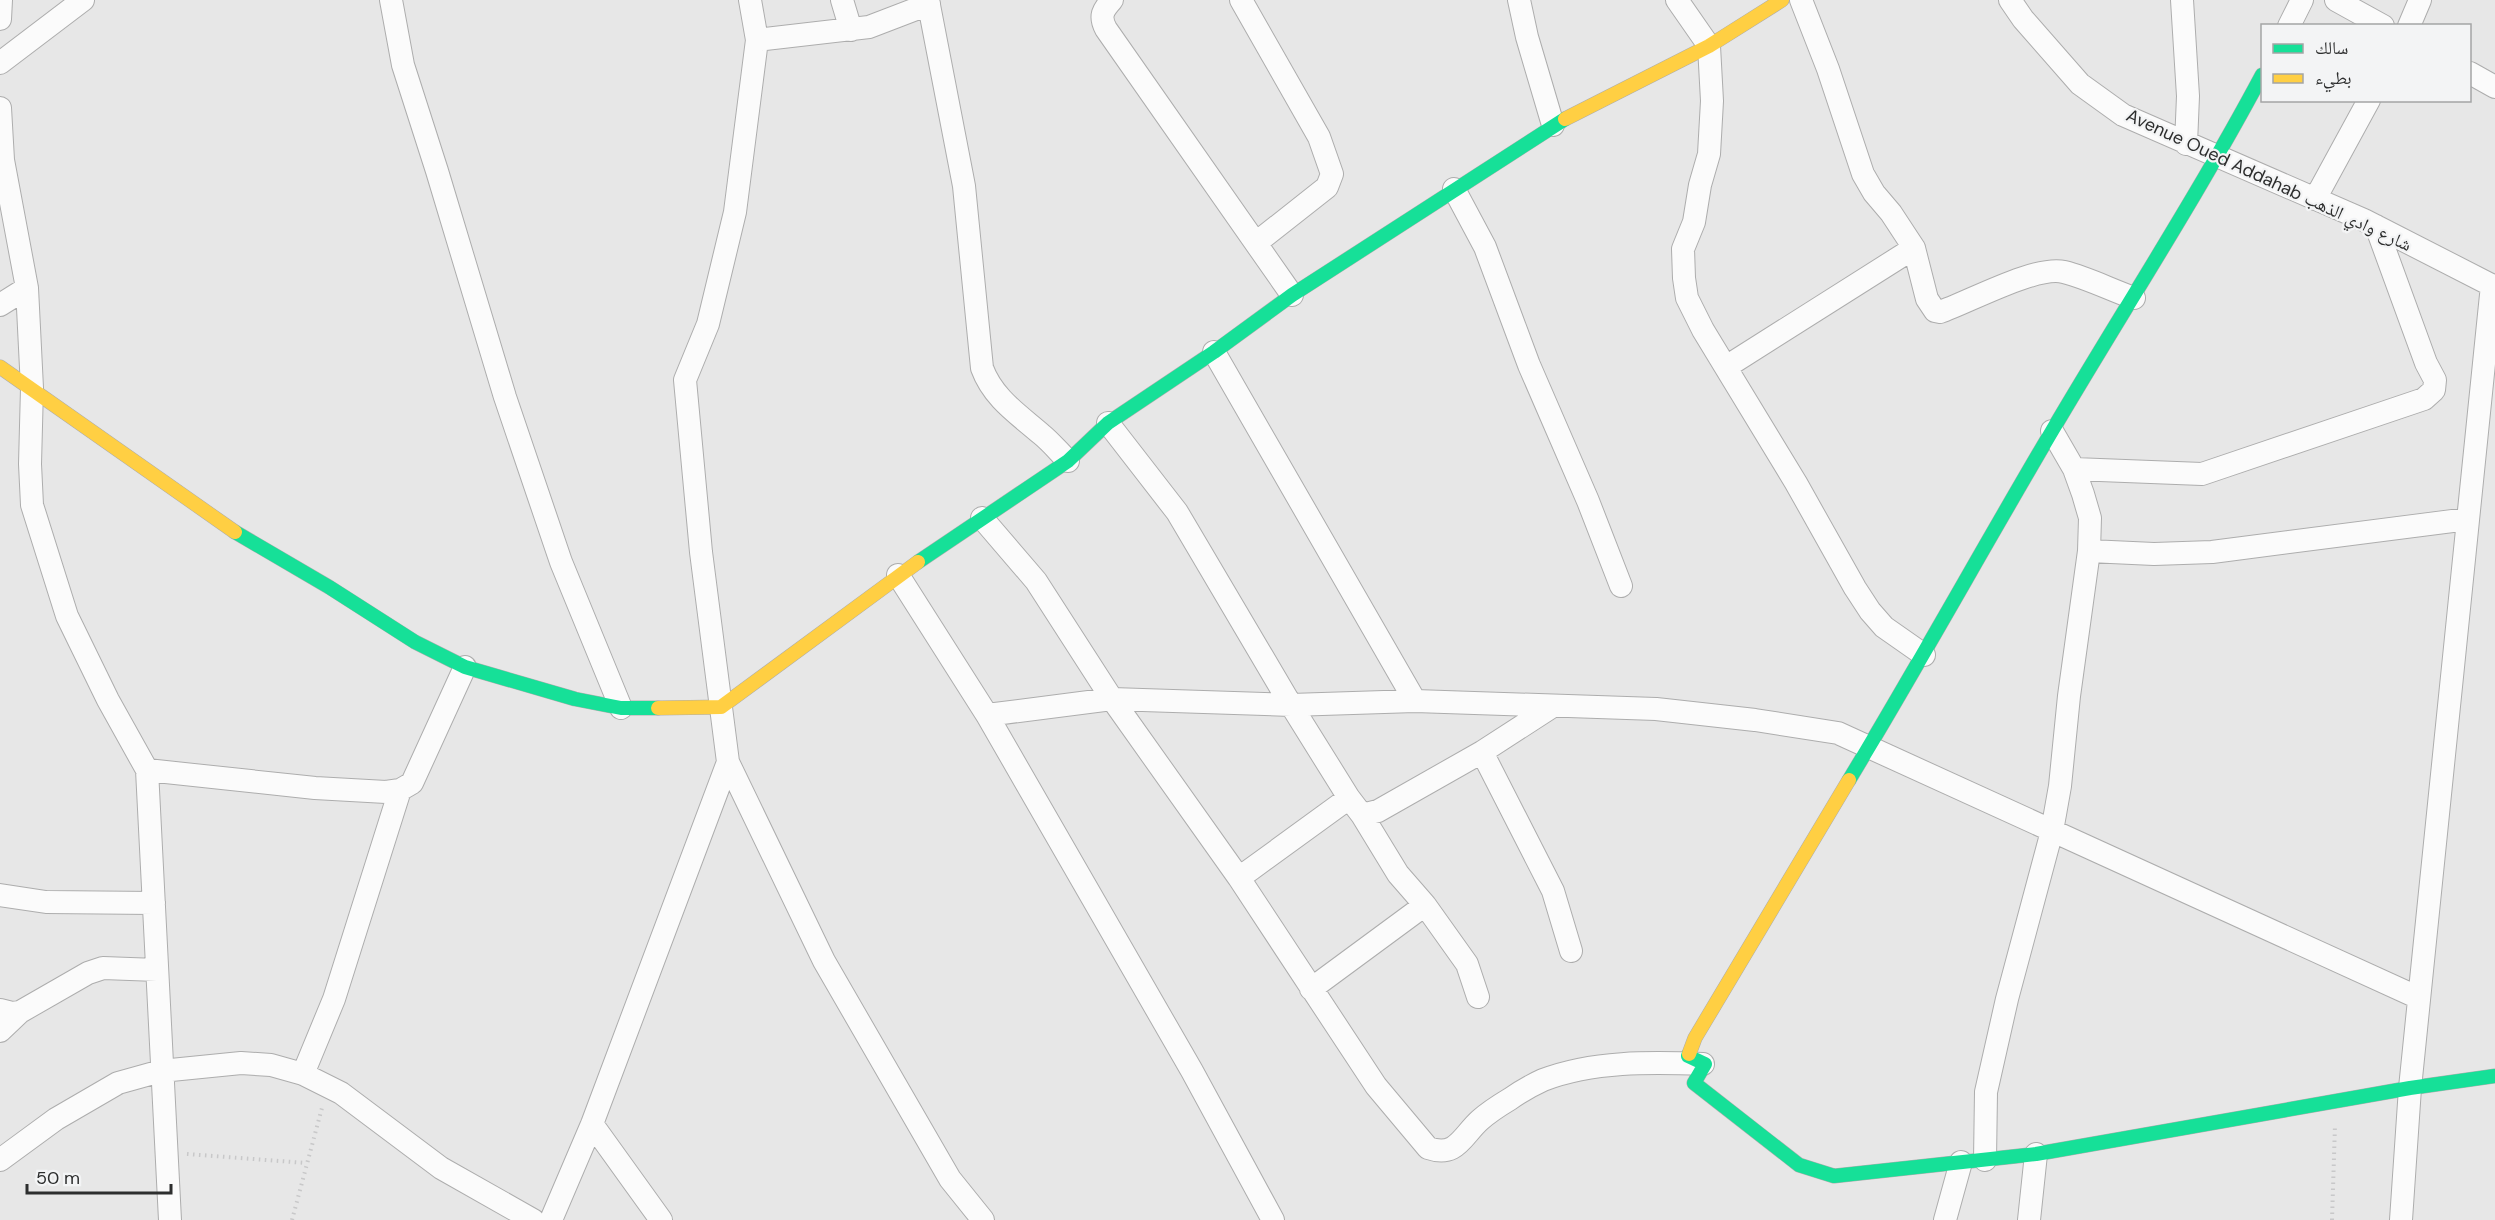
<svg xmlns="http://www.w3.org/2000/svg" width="2495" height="1220" font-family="'DM Sans','Noto Naskh Arabic',sans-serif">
	<rect width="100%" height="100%" fill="#e7e7e7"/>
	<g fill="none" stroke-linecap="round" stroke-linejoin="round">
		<defs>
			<path id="street" d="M391 0 403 65 437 171 505 397 561 562 621 708
				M842 0 851 30
				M928 0 964 186 982 368C993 398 1018 414 1041 434 1051 442 1059 452 1068 461
				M1112 0C1103 10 1099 16 1106 29L1292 295
				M1241 0 1319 137 1332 174 1327 187 1256 243
				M1519 0 1527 37 1553 125
				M1677 0 1709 46 1712 101 1709 154 1700 185 1694 222 1683 249 1684 278 1687 298 1703 330 1796 483 1855 588 1870 611 1884 627 1924 655
				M1801 0 1828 69 1863 174 1874 193 1891 213 1914 248 1927 299 1935 311 1940 312C1969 302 2036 265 2064 272 2088 278 2111 290 2134 298
				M2010 0 2023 19 2080 84 2123 115 2364 220 2495 287
				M2182 0 2188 96 2186 144
				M2336 0 2383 26
				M0 19 1 0
				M2289 26 2302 0
				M2409 26 2420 0
				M757 40 869 27 929 4
				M0 63 83 0
				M2470 73 2495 87
				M0 108 3 160 27 288 32 388 30 464 32 505 67 616 108 700 147 770 170 1220
				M1454 189 1485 247 1529 365 1588 501 1621 586
				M2315 199 2369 100
				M0 305 27 288
				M1214 352 1415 701
				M1726 367 1914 248
				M1108 423 1177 512 1291 705 1349 798 1362 815 1378 811 1482 752 1553 706
				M2074 469 2202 474 2424 399 2434 390 2435 380 2426 363 2376 226
				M982 518 1036 581 1112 699 1239 878 1376 1086 1428 1148C1457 1158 1462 1136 1480 1120 1489 1112 1500 1105 1510 1099 1520 1092 1532 1085 1543 1080 1593 1061 1650 1062 1703 1064
				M2089 551 2154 554 2212 552 2468 519
				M898 575 987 715 1192 1071 1273 1220
				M987 715 1112 699 1291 705 1415 701 1656 709 1755 720 1838 733 2419 998
				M1482 752 1553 891 1571 951
				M728 762 824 961 950 1179 983 1220
				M147 770 315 788 386 792 400 790 412 783 465 667
				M1362 815 1398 874 1425 905 1467 964 1478 997
				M1239 878 1349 798
				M0 895 46 902 154 903
				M1311 989 1425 905
				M0 1010 12 1013 20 1012 88 973 103 968 157 970
				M0 1031 20 1012
				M303 1074 334 999 400 790
				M592 1124 661 1220
				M0 1160 56 1119 118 1083 161 1071 241 1063 271 1065 303 1074 341 1093 441 1168 533 1220
				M1985 1160 1986 1092 2007 999 2052 831 2060 786 2069 696 2089 551 2090 518 2083 494 2074 469 2052 431
				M551 1220 592 1124 728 762 701 552 685 380 708 324 735 212 757 40 750 0
				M1945 1220 1961 1162
				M2029 1220 2036 1154
				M2401 1220 2410 1088 2492 285"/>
			<path id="fast" d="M235 532 329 587 415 642 465 667 575 699 621 708H658
				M918 562 1068 461 1108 423 1214 352 1292 295 1565 119
				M1849 780C1919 664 1984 546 2052 431 2122 312 2197 197 2262 75
				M1689 1054 1688 1056 1705 1064 1694 1083 1799 1165 1834 1176 2036 1154 2410 1088 2495 1076"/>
			<path id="slow" d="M1565 119 1709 46 1782 0
				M0 367 235 532
				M658 708 721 707 918 562
				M1689 1054 1695 1038 1849 780"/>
		</defs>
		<use href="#street" stroke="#adadad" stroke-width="24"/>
		<use href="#fast" stroke="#adadad" stroke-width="15"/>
		<use href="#slow" stroke="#adadad" stroke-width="15"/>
		<path stroke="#c8c8c9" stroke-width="4" stroke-dasharray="1.5 4.5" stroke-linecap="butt" d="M187 1154 306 1163
			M292 1220 323 1104
			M2332 1220 2335 1125"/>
		<use href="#street" stroke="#fbfbfb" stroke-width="22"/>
		<use href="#fast" stroke="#16e098" stroke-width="14"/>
		<use href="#slow" stroke="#ffcf43" stroke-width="14"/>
	</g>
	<g text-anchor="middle" stroke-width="4.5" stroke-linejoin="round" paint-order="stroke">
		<g font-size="18" fill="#2d2e2e" stroke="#f3f4f5">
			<text transform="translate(2269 180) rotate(25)" y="6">Avenue Oued Addahab شارع وادي الذهب</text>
		</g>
	</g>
	<rect x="2261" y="24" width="210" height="78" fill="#f3f4f5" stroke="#a4a5a5" stroke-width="1.5"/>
	<rect x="2273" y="44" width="30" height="9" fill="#16e098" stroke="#a4a5a5" stroke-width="1.5"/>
	<text x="2315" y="54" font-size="18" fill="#2d2e2e">سالك</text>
	<rect x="2273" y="74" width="30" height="9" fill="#ffcf43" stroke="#a4a5a5" stroke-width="1.5"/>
	<text x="2315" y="84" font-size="18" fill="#2d2e2e">بطيء</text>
	<path d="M27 1184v9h144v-9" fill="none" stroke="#2d2e2e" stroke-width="3"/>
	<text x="36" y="1184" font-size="18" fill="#2d2e2e" stroke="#f3f4f5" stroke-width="4.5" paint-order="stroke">50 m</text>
</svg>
